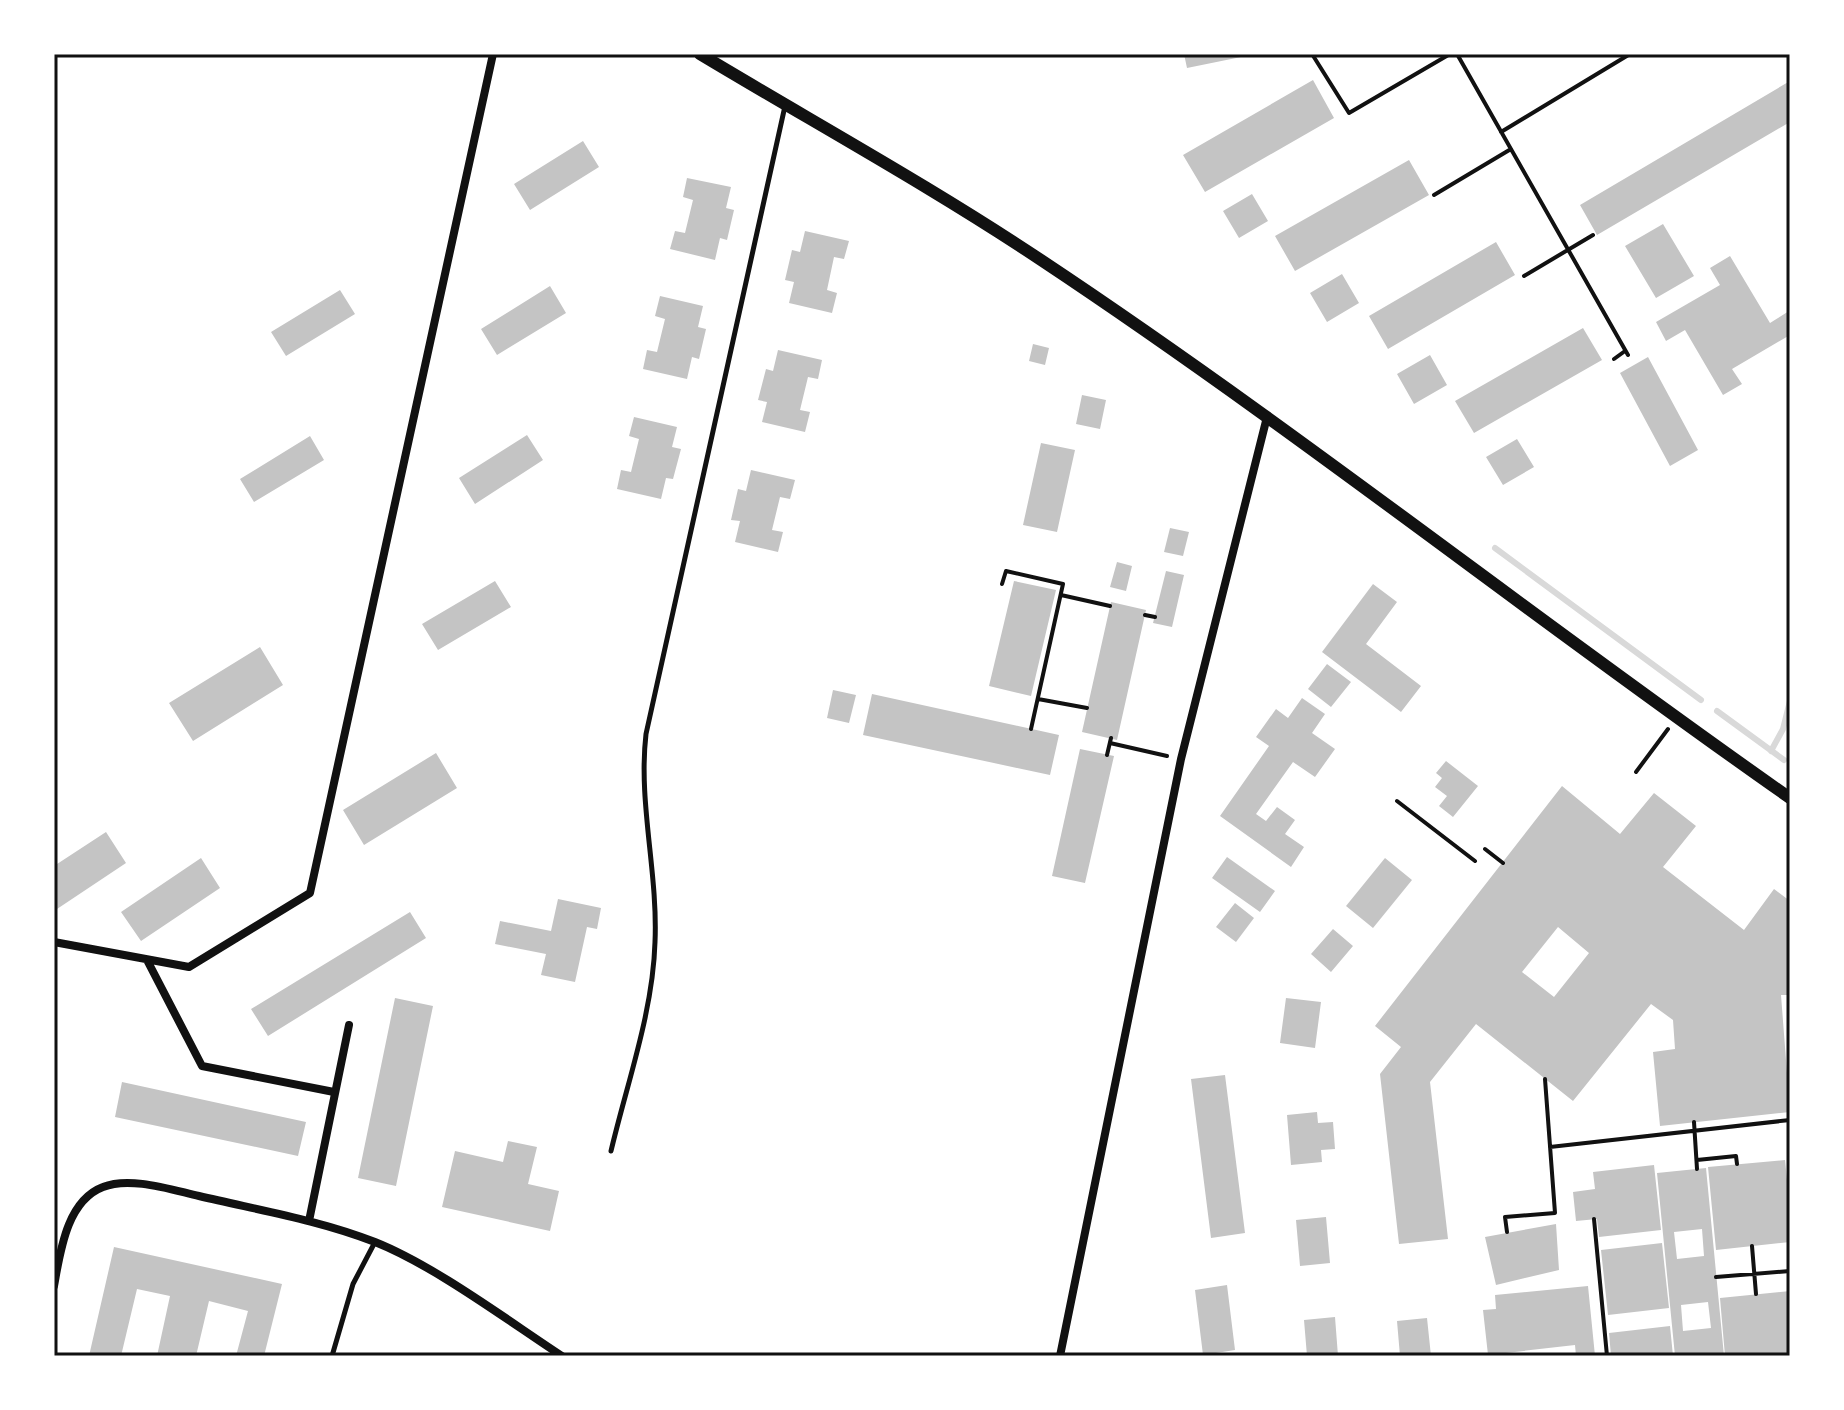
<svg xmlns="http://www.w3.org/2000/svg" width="1844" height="1410" font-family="Montserrat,sans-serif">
	<rect width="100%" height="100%" fill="#fff"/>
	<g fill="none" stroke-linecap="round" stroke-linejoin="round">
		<path stroke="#d9d9d9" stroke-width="6" d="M1495 548 1701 700
			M1717 711 1784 760
			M1771 751 1783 729 1790 701"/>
	</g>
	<path fill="#c4c4c4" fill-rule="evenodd" d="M1184 54H1240L1241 57 1187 68Z
		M1313 80 1334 118 1205 192 1183 155Z
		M1790 81V122L1597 235 1580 205Z
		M583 141 599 167 530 210 514 184Z
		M1409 160 1429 195 1295 271 1275 236Z
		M687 178 731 187 726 208 734 210 727 240 720 238 715 260 670 249 675 231 685 233 693 200 683 197Z
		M1252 194 1268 221 1239 238 1223 211Z
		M1663 224 1694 276 1656 298 1625 246Z
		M805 231 849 241 844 259 834 257 827 290 837 293 832 313 789 303 794 282 785 280 792 250 800 252Z
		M1496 242 1515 275 1388 349 1369 316Z
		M1730 256 1770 323 1789 311 1790 335 1732 369 1742 384 1723 395 1685 330 1666 341 1656 322 1720 285 1710 268Z
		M1342 274 1359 303 1327 322 1310 293Z
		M550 286 566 313 497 355 481 329Z
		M340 290 355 314 286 356 271 332Z
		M660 296 703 306 698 327 706 329 699 359 692 357 687 379 643 369 647 350 657 352 665 319 655 316Z
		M1583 328 1602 360 1474 433 1455 401Z
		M1033 344 1049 348 1045 365 1029 361Z
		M778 350 822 360 818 379 808 377 800 410 810 412 805 432 762 422 767 402 758 400 766 369 773 371Z
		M1430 355 1447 385 1414 404 1397 374Z
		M1648 357 1698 450 1670 466 1620 373Z
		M1082 395 1106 400 1100 429 1076 424Z
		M634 417 677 427 672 447 681 449 673 479 666 478 661 499 617 489 621 470 631 472 639 439 629 436Z
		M527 435 543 460 475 504 459 478Z
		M310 436 324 460 254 502 240 479Z
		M1517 439 1534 467 1503 485 1486 457Z
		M1041 443 1075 450 1057 532 1023 525Z
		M751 470 795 480 790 499 780 497 772 530 783 532 778 552 735 542 740 521 731 520 738 489 746 491Z
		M1170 528 1189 532 1183 556 1164 552Z
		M1117 562 1132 566 1126 591 1110 587Z
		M1166 571 1184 575 1172 627 1153 623Z
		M495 581 511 607 438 650 422 624Z
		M1014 581 1056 590 1031 696 989 686Z
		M1373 584 1397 602 1366 644 1421 686 1401 712 1322 652Z
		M1111 602 1146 610 1117 740 1082 732Z
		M260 647 283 685 193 741 169 703Z
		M1327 664 1351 682 1331 707 1308 689Z
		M833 690 856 695 849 723 827 718Z
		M872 694 1059 735 1050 775 863 735Z
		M1302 698 1325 714 1312 733 1335 749 1315 777 1293 762 1256 814 1266 821 1277 807 1295 820 1285 834 1304 847 1291 867 1220 816 1269 746 1256 737 1276 709 1288 718Z
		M1080 749 1114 756 1085 883 1052 876Z
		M436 753 457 788 364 845 343 810Z
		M1446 761 1478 786 1453 817 1439 806 1447 796 1435 787 1442 778 1436 773Z
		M1562 786 1620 834 1654 793 1696 826 1663 867 1744 930 1774 889 1790 901V995H1781L1790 1112 1660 1126 1653 1052 1675 1049 1673 1020 1651 1004 1573 1101 1476 1024 1430 1082 1448 1239 1399 1244 1380 1074 1401 1047 1375 1026ZM1558 927 1589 953 1554 997 1522 972Z
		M106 832 126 863 54 911V866Z
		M1227 857 1275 891 1260 912 1212 878Z
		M201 858 220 888 141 941 121 912Z
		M1385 858 1412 880 1373 928 1346 906Z
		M558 899 601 908 597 929 587 927 575 982 541 975 546 954 495 944 500 921 551 931Z
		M1235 903 1254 918 1236 942 1216 927Z
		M410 912 426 938 268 1036 251 1009Z
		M1333 929 1353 946 1331 972 1311 954Z
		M395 998 433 1006 396 1186 358 1178Z
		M1286 998 1321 1002 1315 1048 1280 1043Z
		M1225 1075 1245 1233 1211 1238 1191 1079Z
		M122 1082 306 1122 298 1156 115 1117Z
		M1317 1112 1318 1123 1333 1122 1335 1149 1321 1150 1322 1162 1291 1165 1287 1115Z
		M508 1141 537 1147 528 1184 559 1191 550 1231 442 1207 455 1151 503 1162Z
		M1785 1160 1787 1180H1790V1242L1716 1250 1708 1167Z
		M1654 1165 1661 1230 1599 1237 1597 1219 1576 1221 1573 1192 1595 1189 1593 1172Z
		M1706 1168 1724 1356H1675L1657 1173ZM1702 1229 1704 1256 1677 1259 1674 1232ZM1708 1302 1711 1328 1683 1331 1681 1305Z
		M1326 1217 1330 1263 1300 1266 1296 1220Z
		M1556 1224 1559 1270 1496 1285 1485 1237Z
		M1662 1243 1669 1308 1608 1315 1601 1250Z
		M114 1247 282 1284 264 1356H236L248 1311 209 1301 196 1356H157L170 1296 137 1289 121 1356H89Z
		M1227 1285 1235 1350 1203 1355 1195 1290Z
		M1588 1286 1595 1356H1576L1575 1345 1488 1355 1483 1310 1496 1309 1495 1295Z
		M1790 1291V1356H1725L1720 1298Z
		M1335 1317 1338 1356H1307L1304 1320Z
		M1427 1318 1431 1356H1400L1397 1321Z
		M1670 1326 1673 1356H1611L1609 1333Z"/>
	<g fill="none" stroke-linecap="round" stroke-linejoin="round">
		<path stroke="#111" stroke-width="4" d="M1312 54 1349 113 1450 54
			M1457 54 1628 355
			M1501 132 1630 54
			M1434 195 1511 149
			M1524 276 1593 235
			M1614 359 1625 351
			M1002 584 1006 571 1063 584 1031 729
			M1061 595 1110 606
			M1145 615 1155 617
			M1038 699 1087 708
			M1110 743 1167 756
			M1107 755 1111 738
			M1636 772 1668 729
			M1397 801 1475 861
			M1485 849 1503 863
			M1694 1122 1697 1169
			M1550 1147 1790 1120
			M1697 1160 1736 1156 1737 1164
			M1594 1219 1607 1356
			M1507 1232 1505 1217 1555 1213 1545 1079
			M1752 1246 1756 1294
			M1716 1277 1790 1271"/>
		<path stroke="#111" stroke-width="5" d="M611 1151C627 1083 653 1012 655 942 658 872 638 803 646 734L785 106
			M332 1356 353 1284 375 1242"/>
		<path stroke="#111" stroke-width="8" d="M54 942 189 967 310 893 493 54
			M147 960 202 1066 334 1092
			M309 1221 349 1025
			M54 1286C60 1254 66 1201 103 1187 130 1176 172 1190 199 1196 258 1210 319 1220 375 1242 435 1266 507 1320 562 1356
			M1060 1356 1181 759 1267 417"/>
		<path stroke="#111" stroke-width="12" d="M700 54C813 122 930 186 1041 260 1297 430 1538 622 1790 798"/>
	</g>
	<rect width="1844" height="1410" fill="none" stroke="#ffffff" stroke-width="112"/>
	<rect x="56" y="56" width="1732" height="1298" fill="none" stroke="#111" stroke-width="3"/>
</svg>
